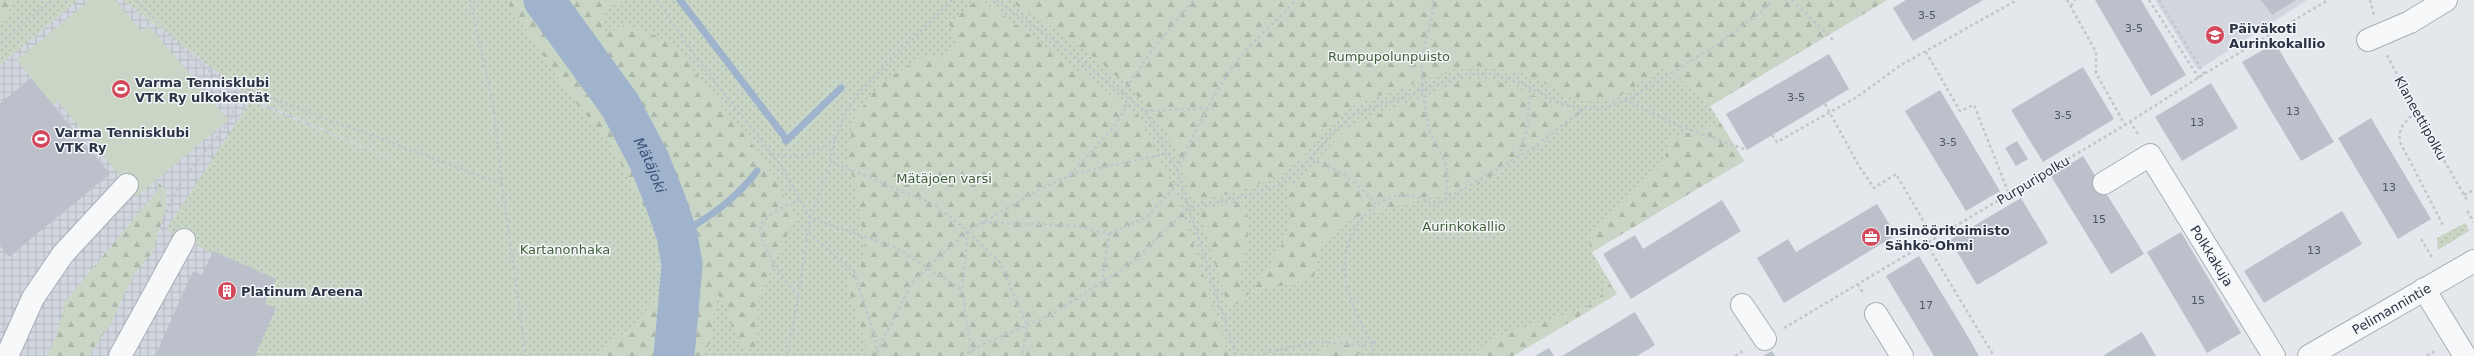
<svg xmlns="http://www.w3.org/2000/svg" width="2474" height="356" font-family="'DejaVu Sans',sans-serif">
	<defs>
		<pattern id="industrial-grid" width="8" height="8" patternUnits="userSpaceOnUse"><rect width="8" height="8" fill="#d2d6de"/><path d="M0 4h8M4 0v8" fill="none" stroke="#b4b8c0"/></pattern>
		<pattern id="grass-dots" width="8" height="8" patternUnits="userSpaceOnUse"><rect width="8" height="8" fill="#c9d6c5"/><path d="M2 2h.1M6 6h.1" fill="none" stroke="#adb8ab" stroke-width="1.8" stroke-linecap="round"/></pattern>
		<pattern id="forest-firs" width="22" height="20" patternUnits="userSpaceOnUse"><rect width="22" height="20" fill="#c9d6c5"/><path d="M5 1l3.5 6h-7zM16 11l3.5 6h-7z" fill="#adb8ab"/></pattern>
	</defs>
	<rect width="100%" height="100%" fill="#e4e7ec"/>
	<path fill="#d2d6de" d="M2155 0H2307L2198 70Z"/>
	<path fill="url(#industrial-grid)" d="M78 0H123L251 98 435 178 504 356H0V65Z"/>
	<path fill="url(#grass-dots)" d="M0 0H78L0 65Z
		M123 0H1887L1710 106 1744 161 1592 252 1617 294 1513 356H255L276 308 265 304 276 279 213 251 212 253 166 230 250 101 403 164 251 98Z
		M2465 223 2469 231 2438 250 2437 238Z"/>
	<path fill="url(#forest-firs)" d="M0 0H17L0 23Z
		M506 0H625L603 10 605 33 626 25 670 41 761 155 796 216 758 300 757 345 748 351 732 329 725 301 716 294 713 333 704 356H597L598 353 630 328 666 289V265L657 232 608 140 570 96Z
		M1012 0H1887L1710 106 1664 67 1617 98 1595 101 1572 97 1526 74 1478 66 1460 68 1358 103 1323 129 1303 158 1275 177 1240 191 1192 201C1186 182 1182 161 1173 143 1144 87 1066 34 1012 3Z
		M975 1 992 7 1138 115 1178 196 1229 356H866L867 350 847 283 866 257 858 200 848 158 853 120 881 82 927 55 939 58 948 55 955 45V37L949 24Z
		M1493 81C1525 87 1548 108 1582 112L1543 143 1476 186 1349 219 1322 242 1313 279 1251 292 1229 310 1199 211 1242 201C1259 231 1236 261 1242 292H1251C1271 264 1305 222 1284 185L1297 182 1349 126 1461 82Z
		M1720 122 1744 161 1592 252 1589 243 1590 235 1664 163 1670 139Z
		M158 183 166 189V207L153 252 134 274 111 323 88 356H46C60 334 58 326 65 302L159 188Z
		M1605 283 1610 284 1617 294 1513 356H1474C1499 319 1587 321 1601 295 1603 292 1604 287 1605 283Z
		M1341 334 1352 336 1361 353 1356 356H1316Z"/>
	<path fill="#c9d6c5" d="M90 0H115L142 32 149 26 228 120 137 196 58 101 53 105 17 60Z"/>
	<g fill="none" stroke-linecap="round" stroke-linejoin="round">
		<path stroke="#9fb4cc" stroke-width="7" d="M680 0 787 140
			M786 141 841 88
			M677 235C708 219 736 199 757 171"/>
		<path stroke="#9fb4cc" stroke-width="41" id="s1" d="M544 0 620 105 649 160 666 203 677 235 682 265 674 356"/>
	</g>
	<path fill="#bbc0ca" d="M1906 0H1983L1913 41 1893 8Z
		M2095 0H2141L2186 75 2151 96Z
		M2261 0H2296L2272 15Z
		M2275 43 2334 142 2301 161 2242 62Z
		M1829 54 1849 89 1747 150 1726 114Z
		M2083 67 2114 119 2043 162 2011 110Z
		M31 78 110 174 9 257 0 246V103Z
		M2211 83 2238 128 2182 161 2155 117Z
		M1940 90 2000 191 1966 211 1905 111Z
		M2371 118 2431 219 2398 239 2338 138Z
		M2017 141 2028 159 2016 166 2005 148Z
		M2083 156 2144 254 2111 274 2051 176Z
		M2021 198 2048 243 1977 285 1950 240Z
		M1722 200 1741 231 1631 299 1603 254 1635 235 1643 249Z
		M1877 204 1896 235 1784 303 1757 258 1788 239 1796 252Z
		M2342 211 2362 244 2264 303 2244 271Z
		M2181 232 2241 333 2207 353 2147 252Z
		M213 251 276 279 265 304 276 308 255 356H155L193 271 202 275Z
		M1919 256 1964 330 1979 356H1934L1886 276Z
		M1635 312 1655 345 1637 356H1562Z
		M2142 332 2156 356H2103L2117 347Z
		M1549 348 1554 356H1535Z
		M1772 351 1775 356H1763Z"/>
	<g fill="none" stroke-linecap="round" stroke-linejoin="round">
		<defs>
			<g id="minor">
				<path d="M2368 40 2410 22 2446 0"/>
				<path id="s2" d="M2104 183 2150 155 2274 356"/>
				<path d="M2424 289 2465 356"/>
				<path d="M1742 305 1765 339"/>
				<path d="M1876 314 1902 356"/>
				<path d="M7 356 33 298 63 254 127 185"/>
				<path d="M120 356 184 240"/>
				<path id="s3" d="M2309 356 2474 261"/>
			</g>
		</defs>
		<use href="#minor" stroke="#a9aeb7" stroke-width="24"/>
		<path stroke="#c2c5cb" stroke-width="2.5" stroke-dasharray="3 3" stroke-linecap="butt" d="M135 0C165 26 188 60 223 80L502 184
			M470 0 493 103 502 184 526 356
			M657 0 697 59 783 168 810 218 798 298 787 356
			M952 0 859 92 846 112 835 139 826 178 810 218 895 247 962 290
			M996 0 1048 36 1145 111 1177 170 1236 356
			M1433 0 1432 17 1421 59 1423 91 1429 129 1447 167V198
			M1792 0 1834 41
			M2067 0 2096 52V73L2125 125
			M2149 0 2199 78
			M2159 0 2204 74
			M2370 0 2374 15
			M2071 6 2075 0
			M0 44 51 0
			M1926 52 1960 111 1974 105 2009 194
			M2387 55 2416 112 2467 200
			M1122 93 1157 44 1194 0
			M1625 100 1674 124 1747 150
			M1825 104 1859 166 1874 188 1896 174 1934 239
			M1145 111 1206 108
			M2416 112C2405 122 2398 127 2400 142L2443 225
			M2130 121 2139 136
			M1772 135 1777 142 1857 97 1901 65 2017 0
			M771 154C802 160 809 156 835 140
			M1518 157 1527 130 1530 87
			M1311 159C1342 172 1353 178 1375 204
			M830 161 933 204 968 231 962 290 972 356
			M1177 170C1196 130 1214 90 1242 55 1258 36 1279 19 1296 0
			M1070 175 1112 129 1131 100
			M2464 195 2474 190
			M2467 211 2474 222
			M983 222 1075 226 1109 234 1102 282
			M163 230C161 198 211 145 231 120L233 112 247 90
			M808 232 854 272 875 337 877 356
			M968 232 999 261 1027 325 1022 356
			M1109 234 1147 217 1179 182
			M2421 239 2433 259
			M1926 243 1994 356
			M1858 284 1864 295
			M798 297C789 284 750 237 763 222 772 211 788 205 800 199
			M1784 328 2125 125 2204 74 2328 0
			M877 352 912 282 968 231 1035 192 1070 175 1168 153
			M962 356 983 344 1051 315 1102 282 1134 261 1188 208 1250 195 1279 185 1303 167 1331 134 1354 114 1467 74H1491L1522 83 1557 102 1583 109 1608 107 1633 97 1716 45 1760 13 1772 0
			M1251 356 1316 342 1373 346C1362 325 1348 298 1345 275 1339 228 1389 171 1434 206L1530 150 1583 109
			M1373 356V346L1377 339
			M1735 356 1745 350
			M2427 356 2435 351"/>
		<use href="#minor" stroke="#f7f8fa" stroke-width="22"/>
	</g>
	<defs>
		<symbol id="school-disc" viewBox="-11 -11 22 22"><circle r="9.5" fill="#d1495b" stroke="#f4f6f9"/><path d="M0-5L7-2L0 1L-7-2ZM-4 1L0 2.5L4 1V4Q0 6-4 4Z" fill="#fff"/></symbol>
		<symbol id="stadium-disc" viewBox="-11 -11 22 22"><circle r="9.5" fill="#d1495b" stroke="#f4f6f9"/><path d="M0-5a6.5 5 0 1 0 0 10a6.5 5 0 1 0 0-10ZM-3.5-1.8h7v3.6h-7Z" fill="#fff"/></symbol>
		<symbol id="office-disc" viewBox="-11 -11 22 22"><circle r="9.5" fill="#d1495b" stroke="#f4f6f9"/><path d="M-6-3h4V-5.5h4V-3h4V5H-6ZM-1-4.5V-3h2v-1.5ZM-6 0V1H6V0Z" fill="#fff"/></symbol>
		<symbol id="building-disc" viewBox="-11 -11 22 22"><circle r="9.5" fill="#d1495b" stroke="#f4f6f9"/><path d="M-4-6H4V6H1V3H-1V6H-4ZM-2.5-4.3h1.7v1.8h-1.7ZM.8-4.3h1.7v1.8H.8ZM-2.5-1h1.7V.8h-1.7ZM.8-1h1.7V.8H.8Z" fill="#fff"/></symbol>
	</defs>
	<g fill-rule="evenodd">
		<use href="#school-disc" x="2204" y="24" width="22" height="22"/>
		<use href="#stadium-disc" x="110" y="78" width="22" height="22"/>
		<use href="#stadium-disc" x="30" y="128" width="22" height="22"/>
		<use href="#office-disc" x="1860" y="226" width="22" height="22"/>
		<use href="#building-disc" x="216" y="280" width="22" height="22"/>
	</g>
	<g text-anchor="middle" stroke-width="3" stroke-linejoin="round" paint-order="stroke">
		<g font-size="11" fill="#4f5766">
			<text x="1927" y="19">3-5</text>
			<text x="2134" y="32">3-5</text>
			<text x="1796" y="101">3-5</text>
			<text x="2293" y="115">13</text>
			<text x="2063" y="119">3-5</text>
			<text x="2197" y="126">13</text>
			<text x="1948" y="146">3-5</text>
			<text x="2389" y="191">13</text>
			<text x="2099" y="223">15</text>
			<text x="2314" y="254">13</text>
			<text x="2198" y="304">15</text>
			<text x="1926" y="309">17</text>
		</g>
		<g font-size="13" font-weight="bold" fill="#2b3445" stroke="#f4f6f9" text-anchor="start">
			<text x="2229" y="33">Päiväkoti<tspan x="2229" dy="15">Aurinkokallio</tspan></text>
			<text x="135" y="87">Varma Tennisklubi<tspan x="135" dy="15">VTK Ry ulkokentät</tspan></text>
			<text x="55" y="137">Varma Tennisklubi<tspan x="55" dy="15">VTK Ry</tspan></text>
			<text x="1885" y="235">Insinööritoimisto<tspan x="1885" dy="15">Sähkö-Ohmi</tspan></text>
			<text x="241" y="296">Platinum Areena</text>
		</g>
		<g font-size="13" fill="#3f6138" stroke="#f4f6f9">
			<text x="1389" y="61">Rumpupolunpuisto</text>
			<text x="944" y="183">Mätäjoen varsi</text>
			<text x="1464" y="231">Aurinkokallio</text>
			<text x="565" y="254">Kartanonhaka</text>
		</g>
		<g font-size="13" fill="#2b3445" stroke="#f4f6f9">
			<text transform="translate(2421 118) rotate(61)" y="5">Klaneettipolku</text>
			<text transform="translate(2033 180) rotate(-31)" y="5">Purpuripolku</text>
			<text dy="5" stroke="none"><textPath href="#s2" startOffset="172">Polkkakuja</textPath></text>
			<text dy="5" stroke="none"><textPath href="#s3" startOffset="95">Pelimannintie</textPath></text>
		</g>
		<g font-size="14" font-style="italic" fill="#34527a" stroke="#f4f6f9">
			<text dy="5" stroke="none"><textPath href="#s1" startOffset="197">Mätäjoki</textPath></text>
		</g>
	</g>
</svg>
